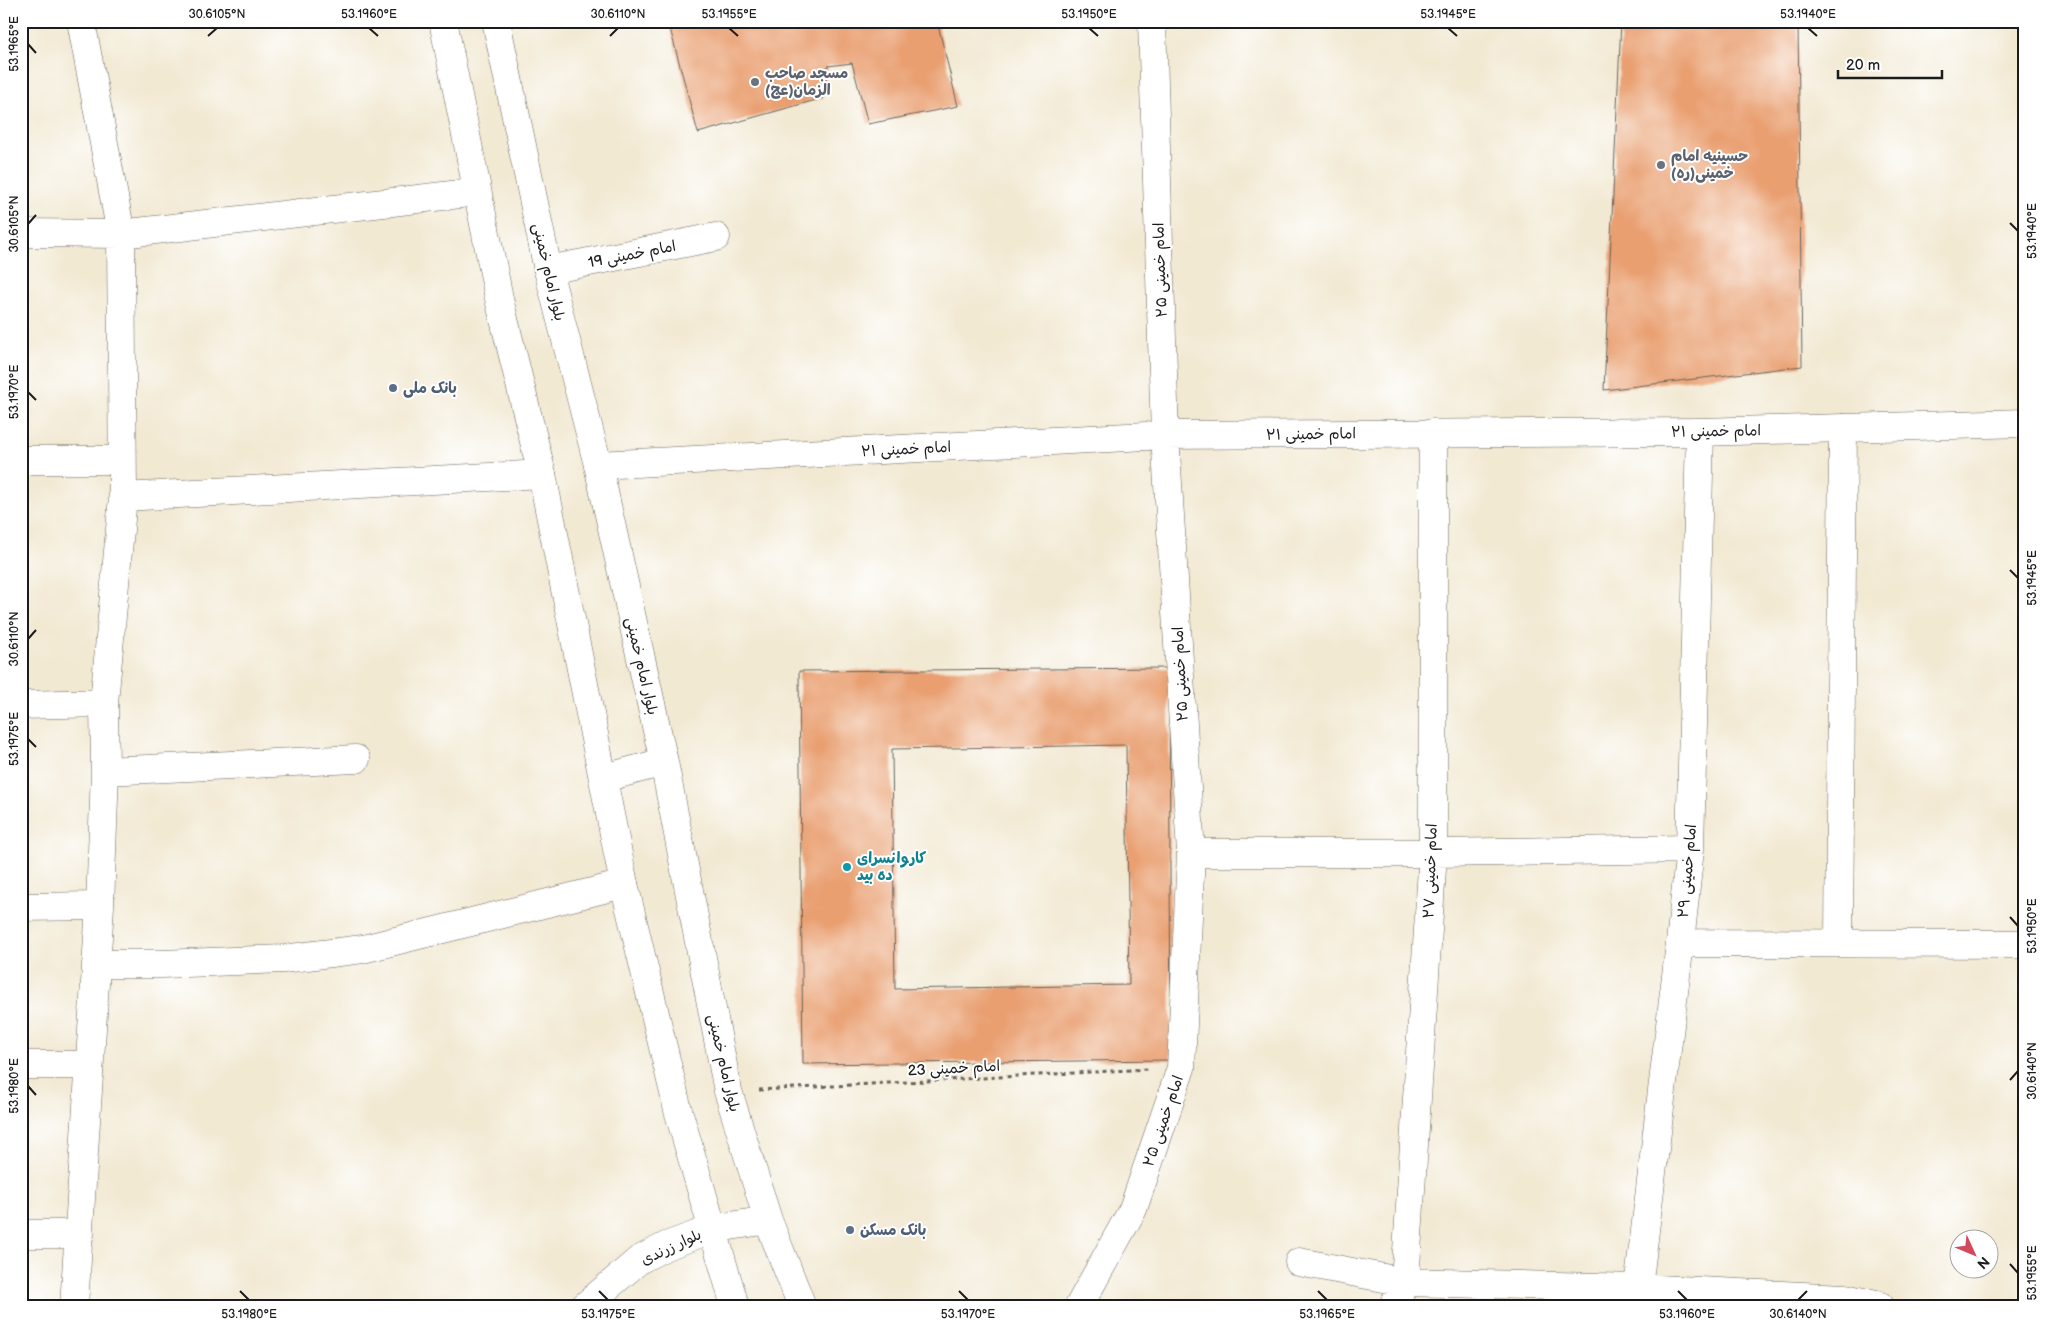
<svg xmlns="http://www.w3.org/2000/svg" width="2046" height="1327" font-family="'Balsamiq Sans','Playpen Sans Arabic',sans-serif">
	<rect width="100%" height="100%" fill="#fff"/>
	<filter id="ink" filterUnits="userSpaceOnUse"><feTurbulence type="fractalNoise" baseFrequency=".02" numOctaves="2"/><feDisplacementMap in="SourceGraphic" scale="10" xChannelSelector="R" yChannelSelector="G"/><feConvolveMatrix kernelMatrix="1 2 1 2 8 2 1 2 1" color-interpolation-filters="sRGB"/></filter>
	<filter id="wash" filterUnits="userSpaceOnUse"><feTurbulence type="fractalNoise" baseFrequency=".0096" numOctaves="4" result="noise"/><feDisplacementMap in="SourceGraphic" scale="20" xChannelSelector="R" yChannelSelector="G"/><feGaussianBlur stdDeviation="1.12" result="paint"/><feColorMatrix in="noise" values="0 0 0 0 0 0 0 0 0 0 0 0 0 0 0 0 0 1.4 0 .05"/><feComposite in="paint" operator="in"/></filter>
	<g filter="url(#wash)">
		<rect width="100%" height="100%" fill="#f2e9d3"/>
		<g id="blocks">
			<path fill="#e99f6f" fill-rule="evenodd" d="M668 21H937L958 106 868 124 852 63 828 66 823 98 698 133Z
				M1621 21H1798L1802 366 1604 390Z
				M1169 668 1171 1060 803 1064 799 671ZM1126 745 1129 985 895 989 892 749Z"/>
		</g>
	</g>
	<g filter="url(#ink)">
		<use href="#blocks" fill-opacity="0" stroke="#67645c" stroke-width="1"/>
		<g fill="none" stroke-linecap="round" stroke-linejoin="round">
			<defs>
				<path id="minor" d="M21 233 121 234 477 192
					M548 270 716 237
					M21 460H122
					M598 465 1165 435 1700 432 2025 423
					M123 497 542 474
					M21 705 104 703
					M105 771 356 759
					M1191 853H1433L1690 849
					M21 907 100 906
					M1680 943 2025 944
					M1839 943 1843 428
					M96 964H162L283 959 363 949 624 884
					M21 1065H89
					M21 1234H80
					M1299 1262 1405 1282 1638 1288 1845 1298 1880 1306
					M74 1306 100 906 105 771 104 703 123 497 121 234 81 21
					M1079 1306 1133 1209 1181 1068 1191 853 1165 435 1152 21
					M1393 1306 1405 1282 1433 853V433
					M1629 1306 1638 1288 1680 943 1690 849 1700 432"/>
				<path id="major" d="M443 21 500 303 542 474 624 884 678 1110 735 1306
					M496 21 548 270 598 465 664 762 728 1091 768 1220 802 1306
					M604 778 664 762
					M585 1306 639 1260 666 1246 712 1229 768 1220"/>
			</defs>
			<use href="#minor" stroke="#67645c" stroke-width="29"/>
			<use href="#major" stroke="#67645c" stroke-width="29"/>
			<path stroke="#67645c" stroke-width="3" stroke-dasharray="4 4" stroke-linecap="butt" d="M759 1090 1148 1069"/>
			<use href="#minor" stroke="#fff" stroke-width="28"/>
			<use href="#major" stroke="#fff" stroke-width="28"/>
		</g>
	</g>
	<path fill="none" stroke="#1c1c1c" stroke-width="2" d="M369 28 378 36M729 28 738 36M1089 28 1098 36M1448 28 1457 36M1808 28 1817 36M208 36 217 28M610 36 618 28M28 44 36 53M2010 223 2018 231M28 224 36 215M28 392 36 400M2010 570 2018 578M28 639 36 630M28 739 36 747M2010 917 2018 926M2010 1080 2018 1071M28 1086 36 1095M2010 1264 2018 1273M240 1291 249 1300M599 1291 608 1300M959 1291 968 1300M1318 1291 1327 1300M1678 1291 1687 1300M1798 1300 1807 1291"/>
	<g fill="#6b7280" stroke="#fff" stroke-width="2">
		<circle cx="755" cy="82" r="5"/>
		<circle cx="1661" cy="165" r="5"/>
	</g>
	<g fill="#5c6f8a" stroke="#fff" stroke-width="2">
		<circle cx="393" cy="388" r="5"/>
		<circle cx="850" cy="1230" r="5"/>
	</g>
	<circle fill="#0f9aa8" stroke="#fff" stroke-width="2" cx="847" cy="867" r="5"/>
	<g text-anchor="middle" stroke-width="4" stroke-linejoin="round" paint-order="stroke">
		<g font-size="15" font-weight="bold" fill="#5b616d" stroke="#fff" text-anchor="start">
			<text x="765" y="78">مسجد صاحب<tspan x="765" dy="17">الزمان(عج)</tspan></text>
			<text x="1671" y="161">حسینیه امام<tspan x="1671" dy="17">خمینی(ره)</tspan></text>
		</g>
		<g font-size="15" fill="#1c1c1c" stroke="#fff">
			<text transform="translate(632 254) rotate(-11)" y="5">امام خمینی 19</text>
			<text transform="translate(1160 270) rotate(-92)" y="5">امام خمینی ۲۵</text>
			<text transform="translate(549 272) rotate(77)" y="5">بلوار امام خمینی</text>
			<text transform="translate(1716 431) rotate(-1)" y="5">امام خمینی ۲۱</text>
			<text transform="translate(1311 434) rotate(-1)" y="5">امام خمینی ۲۱</text>
			<text transform="translate(906 449) rotate(-3)" y="5">امام خمینی ۲۱</text>
			<text transform="translate(642 666) rotate(77)" y="5">بلوار امام خمینی</text>
			<text transform="translate(1180 674) rotate(-93)" y="5">امام خمینی ۲۵</text>
			<text transform="translate(1430 871) rotate(-88)" y="5">امام خمینی ۲۷</text>
			<text transform="translate(1687 871) rotate(-85)" y="5">امام خمینی ۲۹</text>
			<text transform="translate(724 1063) rotate(77)" y="5">بلوار امام خمینی</text>
			<text transform="translate(954 1068) rotate(-3)" y="5">امام خمینی 23</text>
			<text transform="translate(1163 1121) rotate(-71)" y="5">امام خمینی ۲۵</text>
			<text transform="translate(671 1247) rotate(-25)" y="5">بلوار زرندی</text>
		</g>
		<g font-size="15" font-weight="bold" fill="#4e5e75" stroke="#fff" text-anchor="start">
			<text x="403" y="393">بانک ملی</text>
			<text x="860" y="1235">بانک مسکن</text>
		</g>
		<g font-size="15" font-weight="bold" fill="#0d838f" stroke="#fff" text-anchor="start">
			<text x="857" y="863">کاروانسرای<tspan x="857" dy="17">ده بید</tspan></text>
		</g>
	</g>
	<rect width="2046" height="1327" fill="none" stroke="#fff" stroke-width="55"/>
	<g transform="translate(1974 1254) rotate(134)"><circle r="24" fill="#ffffff" stroke="#a4a4a4"/>
	<path d="M0-4L9 19L0 12L-9 19Z" fill="#d1495b"/>
	<text y="-8" font-size="14" font-weight="bold" text-anchor="middle" fill="#1c1c1c">N</text>
	</g>
	<path d="M1838 70v8h104v-8" fill="none" stroke="#1c1c1c" stroke-width="2.5"/>
	<text x="1846" y="70" font-size="15" fill="#1c1c1c" stroke="#ffffff" stroke-width="4" paint-order="stroke">20 m</text>
	<rect x="28" y="28" width="1990" height="1272" fill="none" stroke="#1c1c1c" stroke-width="2"/>
	<g font-size="12" text-anchor="middle" fill="#1c1c1c">
		<text x="217" y="18">30.6105°N</text>
		<text x="369" y="18">53.1960°E</text>
		<text x="618" y="18">30.6110°N</text>
		<text x="729" y="18">53.1955°E</text>
		<text x="1089" y="18">53.1950°E</text>
		<text x="1448" y="18">53.1945°E</text>
		<text x="1808" y="18">53.1940°E</text>
		<text transform="translate(14 44) rotate(-90)" y="4">53.1965°E</text>
		<text transform="translate(14 224) rotate(-90)" y="4">30.6105°N</text>
		<text transform="translate(2032 231) rotate(-90)" y="4">53.1940°E</text>
		<text transform="translate(14 392) rotate(-90)" y="4">53.1970°E</text>
		<text transform="translate(2032 578) rotate(-90)" y="4">53.1945°E</text>
		<text transform="translate(14 639) rotate(-90)" y="4">30.6110°N</text>
		<text transform="translate(14 739) rotate(-90)" y="4">53.1975°E</text>
		<text transform="translate(2032 926) rotate(-90)" y="4">53.1950°E</text>
		<text transform="translate(2032 1071) rotate(-90)" y="4">30.6140°N</text>
		<text transform="translate(14 1086) rotate(-90)" y="4">53.1980°E</text>
		<text transform="translate(2032 1273) rotate(-90)" y="4">53.1955°E</text>
		<text x="249" y="1318">53.1980°E</text>
		<text x="608" y="1318">53.1975°E</text>
		<text x="968" y="1318">53.1970°E</text>
		<text x="1327" y="1318">53.1965°E</text>
		<text x="1687" y="1318">53.1960°E</text>
		<text x="1798" y="1318">30.6140°N</text>
	</g>
</svg>
